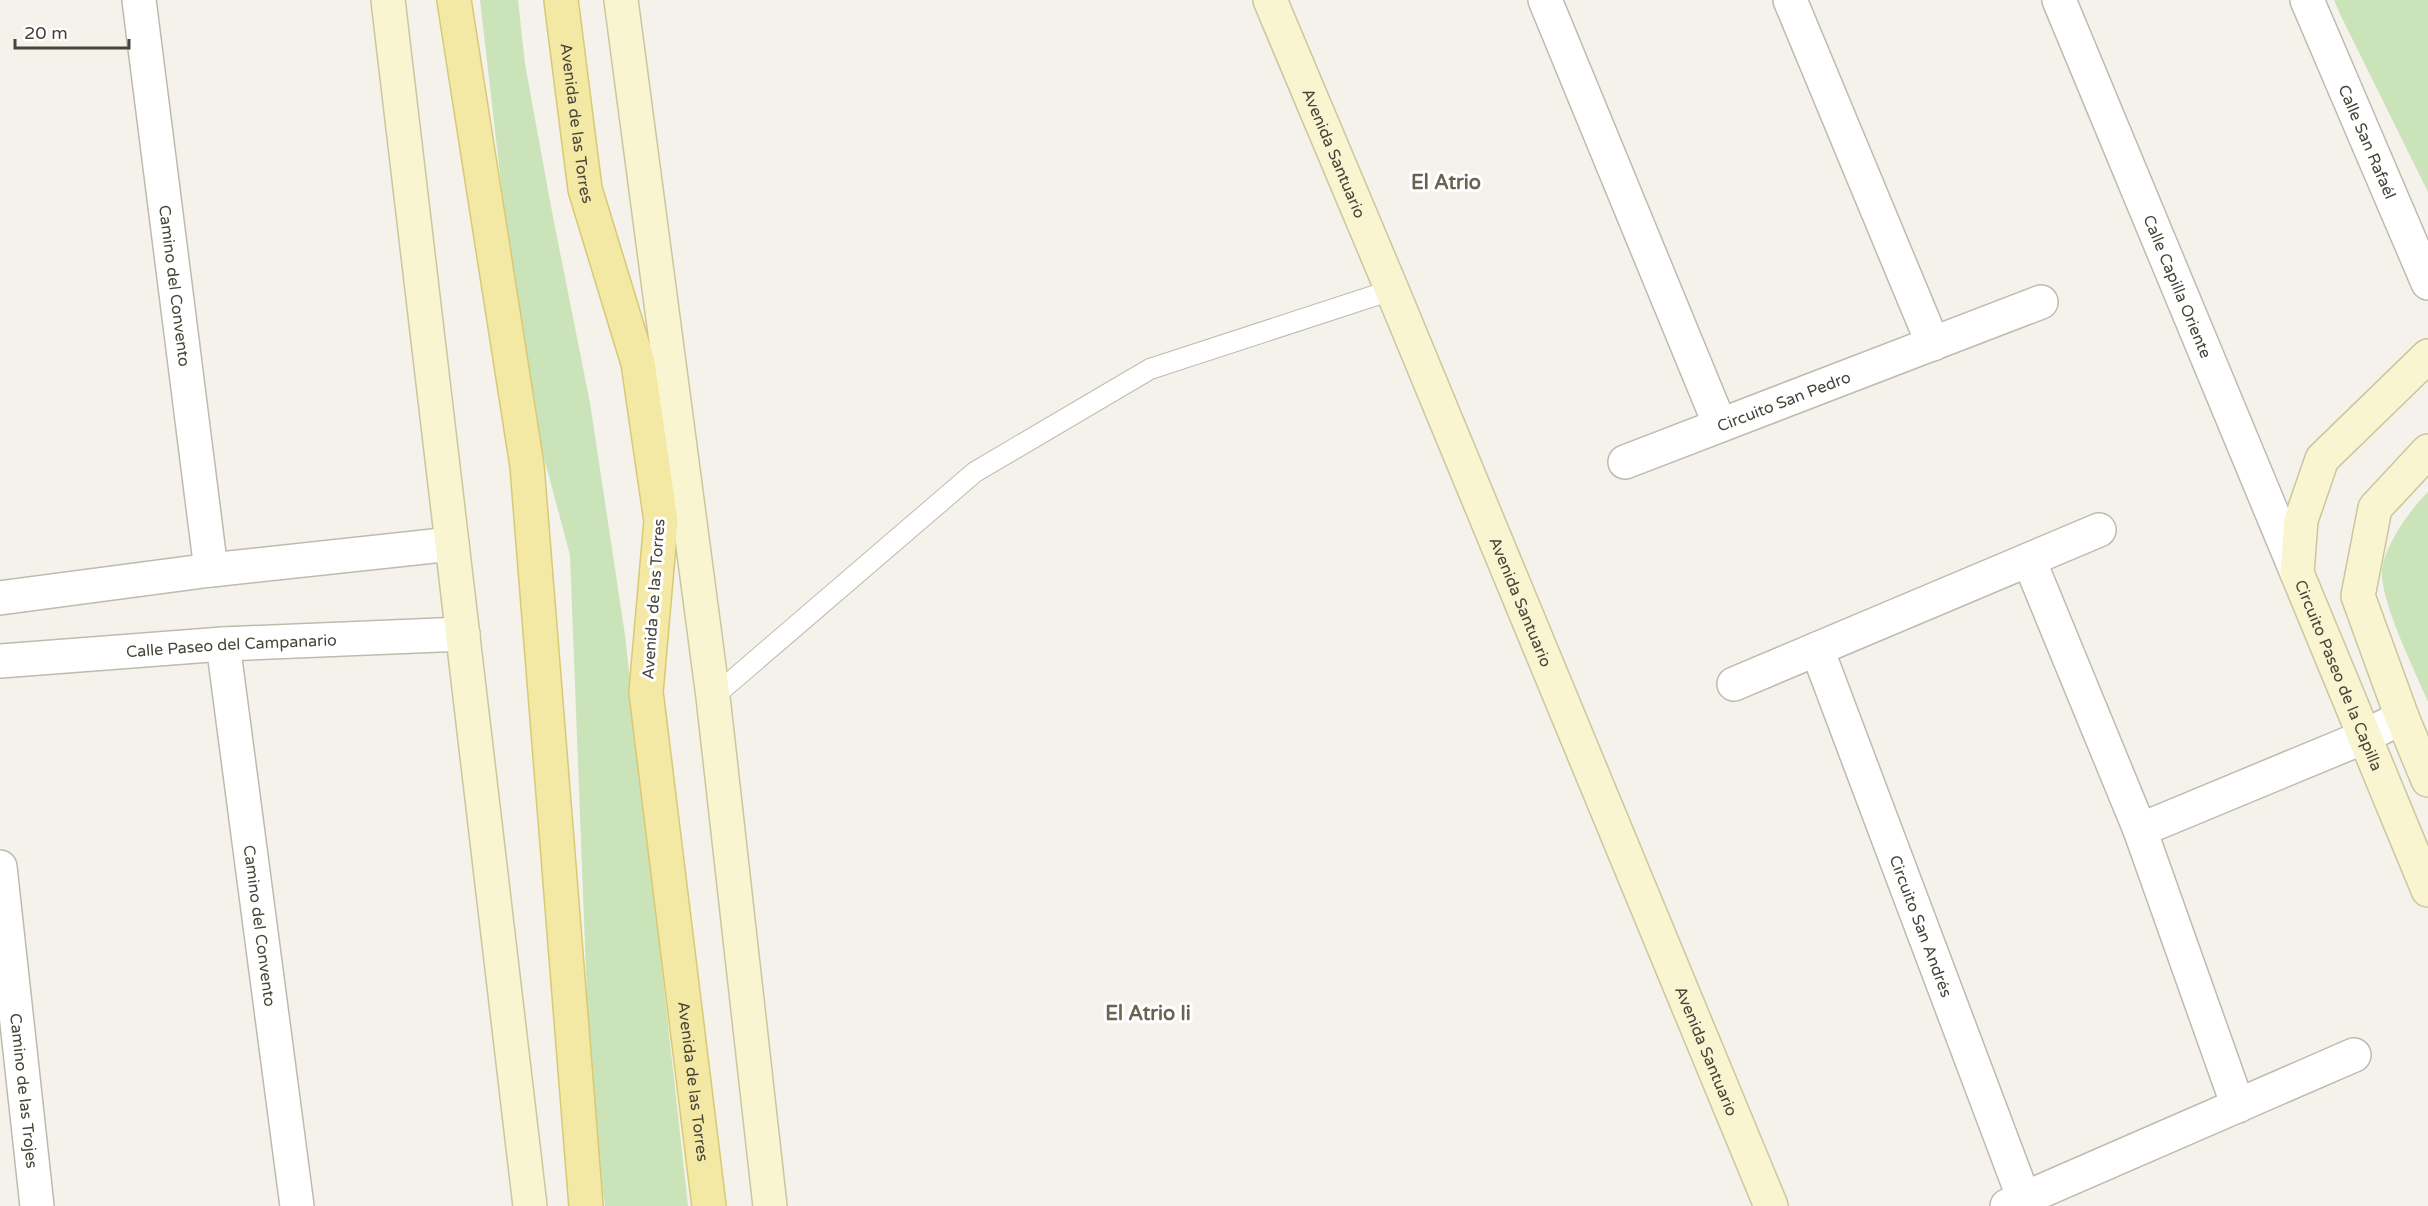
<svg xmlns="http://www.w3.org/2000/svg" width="2428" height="1206" font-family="'Varela Round',sans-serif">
	<rect width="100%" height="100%" fill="#f4f2eb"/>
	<path fill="#cae3b8" d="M480 0H518L525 64 552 212 590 403 625 635 688 1206H605L591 1101 570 555 515 349 503 200Z
		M2334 0H2428V192L2340 14Z
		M2428 492V702C2415 671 2380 601 2382 571 2383 548 2411 508 2428 492Z"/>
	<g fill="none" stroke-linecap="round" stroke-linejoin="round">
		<defs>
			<path id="lane" d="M713 697 975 472 1150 369 1392 290"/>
			<g id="street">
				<path id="s1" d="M139 0 211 570"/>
				<path d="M1545 0 1720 425"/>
				<path d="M1790 0 1933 344"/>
				<path id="s2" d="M2059 0 2297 573"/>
				<path id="s3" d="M2307 0 2428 283"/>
				<path id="s4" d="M1625 462 2041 302"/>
				<path d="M2029 560 2140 830 2238 1106"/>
				<path d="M0 598 211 570 452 544"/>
				<path id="s5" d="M223 644 297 1206"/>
				<path id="s6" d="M1817 649 2024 1199"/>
				<path id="s7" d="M0 661 223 644 463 634"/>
				<path d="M1734 684 2099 530"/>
				<path d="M2140 830 2364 737 2402 717"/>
				<path id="s8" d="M0 867 37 1206"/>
				<path d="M2007 1206 2354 1055"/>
			</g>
			<g id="secondary">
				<path d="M388 0 530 1206"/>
				<path d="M621 0 713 697 770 1206"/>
				<path id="s9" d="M1270 0 1392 290 1771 1206"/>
				<path id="s10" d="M2428 356 2322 459 2301 520 2297 573 2428 890"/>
				<path d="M2428 451 2375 508 2358 596 2402 717 2428 780"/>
			</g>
			<g id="primary">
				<path d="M454 0 527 466 586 1206"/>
				<path id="s11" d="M561 0 585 189 638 363 661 521 646 692 709 1206"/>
			</g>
		</defs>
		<use href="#lane" stroke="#bebbae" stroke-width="22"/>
		<use href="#street" stroke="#bebbae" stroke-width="36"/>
		<use href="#secondary" stroke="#cbc69d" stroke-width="36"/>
		<use href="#primary" stroke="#d8c975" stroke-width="36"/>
		<use href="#lane" stroke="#fff" stroke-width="20"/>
		<use href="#street" stroke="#fff" stroke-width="33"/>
		<use href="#secondary" stroke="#f9f5d0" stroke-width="33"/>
		<use href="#primary" stroke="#f4e9a4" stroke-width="33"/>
	</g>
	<g text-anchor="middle" stroke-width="6" stroke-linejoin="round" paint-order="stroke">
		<g font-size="16" fill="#47443a" stroke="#fff">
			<text dy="6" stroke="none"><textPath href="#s11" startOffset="124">Avenida de las Torres</textPath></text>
			<text dy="6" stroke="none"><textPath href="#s3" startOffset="154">Calle San Rafaél</textPath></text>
			<text dy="6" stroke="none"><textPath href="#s9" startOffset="166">Avenida Santuario</textPath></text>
			<text dy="6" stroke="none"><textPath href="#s1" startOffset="288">Camino del Convento</textPath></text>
			<text dy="6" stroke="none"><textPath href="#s2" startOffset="310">Calle Capilla Oriente</textPath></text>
			<text dy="6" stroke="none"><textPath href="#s4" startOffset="170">Circuito San Pedro</textPath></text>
			<text transform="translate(653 599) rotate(-86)" y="6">Avenida de las Torres</text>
			<text dy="6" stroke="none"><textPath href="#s9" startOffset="652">Avenida Santuario</textPath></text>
			<text dy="6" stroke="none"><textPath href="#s7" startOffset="232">Calle Paseo del Campanario</textPath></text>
			<text dy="6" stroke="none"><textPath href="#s10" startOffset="376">Circuito Paseo de la Capilla</textPath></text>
			<text dy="6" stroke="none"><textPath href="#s5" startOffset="284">Camino del Convento</textPath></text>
			<text dy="6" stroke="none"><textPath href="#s6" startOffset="296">Circuito San Andrés</textPath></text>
			<text dy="6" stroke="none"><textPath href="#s9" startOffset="1138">Avenida Santuario</textPath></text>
			<text dy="6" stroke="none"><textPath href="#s11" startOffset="1096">Avenida de las Torres</textPath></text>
			<text dy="6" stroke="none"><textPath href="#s8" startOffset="225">Camino de las Trojes</textPath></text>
		</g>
		<g font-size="20" font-weight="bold" fill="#696352" stroke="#fff">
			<text x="1446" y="189">El Atrio</text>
			<text x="1148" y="1020">El Atrio Ii</text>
		</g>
	</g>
	<path d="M15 39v9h114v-9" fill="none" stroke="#47443a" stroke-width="3"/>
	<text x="24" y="39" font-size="18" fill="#47443a" stroke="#ffffff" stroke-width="4.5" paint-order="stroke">20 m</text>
</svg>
